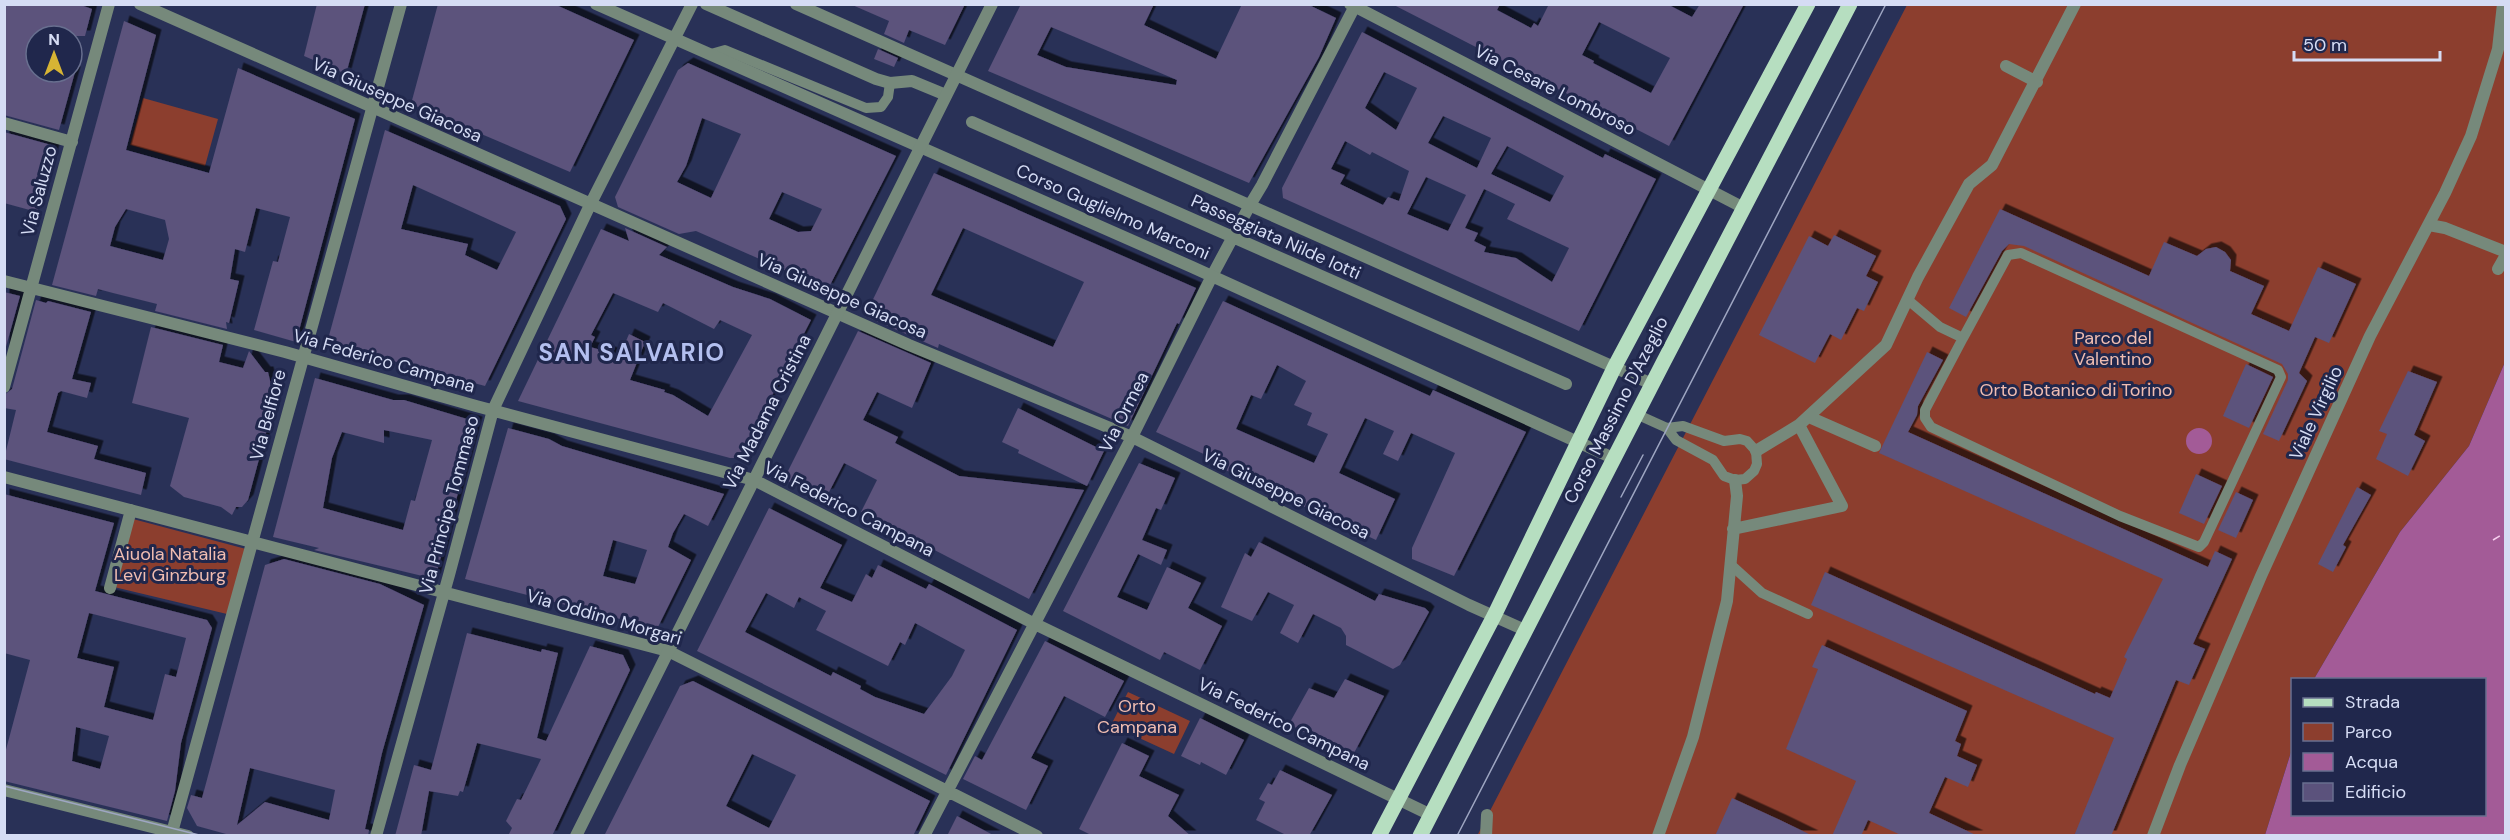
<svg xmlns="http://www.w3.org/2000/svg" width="2510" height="840" font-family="'DM Sans',sans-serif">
	<defs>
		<filter id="shadow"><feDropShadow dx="5.5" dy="-5.5" stdDeviation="0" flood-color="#0009"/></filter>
	</defs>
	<rect width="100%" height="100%" fill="#293157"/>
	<path fill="#8c3e2e" d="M1907 5H2505V362L2469 446 2400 532 2314 679 2292 680V749L2265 835 1477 836Z
		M143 98 218 119 205 166 130 145Z
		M133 519 246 549 227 614 114 587Z
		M1128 692 1190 721 1174 754 1111 725Z"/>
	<path fill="#a35b97" d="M2505 362V835H2265L2292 749V814H2484V680L2314 679 2400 532 2469 446Z
		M2186 441a13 13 0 1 1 26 0a13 13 0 1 1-26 0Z"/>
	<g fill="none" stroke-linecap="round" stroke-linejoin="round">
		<path stroke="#f7cfef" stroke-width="1.5" stroke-dasharray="8 6" stroke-linecap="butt" d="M2493 540 2506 532"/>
	</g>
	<path fill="#5b527c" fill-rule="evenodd" filter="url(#shadow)" d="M4 4H78L92 9 85 36H36V72H75L59 130 4 115Z
		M317 4H365L346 74 304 56Z
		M438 4H554L634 40 570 172 411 104Z
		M850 4H965L945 45 909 30 904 43 884 34 889 21Z
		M1021 4H1154L1144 25 1216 59 1242 4H1307L1336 18 1319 57 1249 183 988 71ZM1051 27 1177 80 1176 85 1066 67 1037 55Z
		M1392 4H1500L1497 10 1531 28 1534 23 1538 26 1549 4H1667L1692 17 1700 4H1744L1669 146ZM1599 22 1670 58 1651 93 1593 63 1594 61 1582 55Z
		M124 21 156 35 126 150 209 173 238 68 355 119 296 342 254 330 273 261 278 262 290 217 256 208 245 252 235 249 230 279 239 281 229 323 226 322 227 329 155 311 157 304 113 293 98 289 96 296 52 285ZM126 209 165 220 169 239 163 260 110 246 115 227Z
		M1362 32 1603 158 1605 154 1656 179 1579 331 1283 198 1282 188ZM1384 72 1417 88 1396 130 1365 108ZM1443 116 1491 138 1477 168 1428 143ZM1345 141 1370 155 1372 152 1409 171 1399 201 1388 197 1383 205 1340 184 1345 175 1331 169ZM1507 146 1564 176 1550 202 1491 174ZM1426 177 1466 195 1448 231 1407 214ZM1484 189 1515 204 1507 219 1569 248 1552 282 1516 258 1484 252 1486 247 1474 241 1478 233 1465 228Z
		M878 49 898 58 894 67 874 59Z
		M688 63 896 156 828 289 696 231 679 234 618 207 615 197 678 70ZM702 118 741 134 711 198 677 182 686 166ZM782 192 822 209 811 231 798 232 769 219Z
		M385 130 560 206 566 219 485 386 327 343ZM413 185 516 232 497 270 465 255 468 244 401 229Z
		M4 132 55 146 37 212 4 203Z
		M934 173 1196 288 1179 324 1177 323 1128 426 939 344 938 348 865 316ZM963 228 1084 282 1053 347 931 295Z
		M2000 209 2149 276 2164 242 2197 256 2206 249 2216 247 2225 252 2231 260 2230 271 2264 286 2251 314 2289 331 2318 267 2356 284 2329 343 2315 337 2299 373 2307 381 2279 441 2263 434 2288 380V374L2282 364 2024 246 2009 244 2002 251 1966 317 1949 308Z
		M625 228 667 247 659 255 733 287 770 299 811 320 740 458H730L518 401 601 229 629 241ZM613 293 658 312 663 303 714 329 720 320 752 335 708 416 673 395 664 392 665 390 630 380 645 342 629 334 620 355 590 347 595 337 591 335Z
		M1834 235 1876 256 1866 276 1878 282 1864 311 1857 308 1841 340 1830 334 1815 363 1759 335 1809 236 1828 246Z
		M4 292 20 296 4 354Z
		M36 300 46 303 48 301 91 312 72 379 91 383 87 398 61 391 58 393 47 432 98 446 94 459 146 473 141 495 4 459 16 410 4 408V395L12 389Z
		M1223 301 1430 396 1433 390 1526 432 1454 576 1412 559V548L1455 453 1411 433 1398 461 1383 454 1394 431 1365 418 1339 473 1395 499 1376 540 1219 467 1221 462 1156 432ZM1277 365 1306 381 1294 405 1312 413 1307 425 1328 434 1314 463 1236 429 1251 395 1261 399Z
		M151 327 223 345 219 362 243 368 249 351 265 372H268L273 393 269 408 264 415 269 422 248 500 242 507H236L232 515 221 507 184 497 170 486 189 418 132 403Z
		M858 331 931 363 912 408 877 392 863 420 898 437 895 443 959 476 1084 490 1029 599 861 512 877 480 844 463 828 494 815 495 784 479Z
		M1927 352 1943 360 1918 406 1917 415 1908 432 2208 567 2215 551 2232 559 2193 644 2205 649 2189 685 2176 680 2111 836H2074L2114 738 1811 605 1825 572 2095 694 2096 692 2110 698 2127 659 2124 657 2163 579 1879 453Z
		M2246 364 2273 377 2249 428 2223 416Z
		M2408 371 2437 382 2414 435 2425 441 2408 476 2376 459 2387 434 2379 431Z
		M315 378 393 400H404L477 422 435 579 314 550 319 548 273 537ZM384 430 432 440 415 501 411 500 403 530 323 508 332 458 342 432 384 443Z
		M1018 408 1104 451 1087 486 1018 453 1019 450 1002 442Z
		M508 428 549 439 562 446 724 494 708 526 684 514 673 533 668 547 691 560 657 629 627 616 624 620 465 579ZM613 540 647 550 635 584 603 576Z
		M1139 463 1175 478 1161 510 1156 508 1142 540 1167 550 1161 565 1138 554 1117 597 1147 610 1167 567 1201 583 1188 608 1222 626 1200 670 1164 652 1160 660 1063 611Z
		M2196 474 2222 486 2204 524 2179 513Z
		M2357 487 2371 495 2343 545 2346 547 2333 572 2318 564Z
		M2236 492 2253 500 2236 538 2218 530Z
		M4 494 114 523 95 591 207 620 212 628 181 743 175 791 167 821 4 781V757L30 660 4 653ZM89 613 186 638 176 677 165 674 153 720 104 707 114 667 77 658ZM76 727 109 736 100 769 72 761Z
		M769 508 842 545 820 588 852 602 866 574 872 578 878 565 926 589 929 584 1017 630 946 775 697 651ZM766 593 794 608 799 597 826 611 816 630 888 666 900 642 905 645 915 623 965 650 952 676 924 714 875 697 860 689 861 686 833 672 831 676 745 632Z
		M1259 542 1375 601 1379 594 1425 608 1429 612 1400 665 1393 669 1346 645V636L1341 628 1313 614 1298 643 1280 633 1294 605 1268 592 1252 621 1221 607 1245 553 1251 557Z
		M284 559 380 584 424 605 382 753 365 829 369 830 368 836H224L226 834 197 826 187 808 191 795 202 798 265 565ZM250 768 335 790 329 820 265 802 237 825Z
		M467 633 541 652 542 649 558 653 537 738 546 741 590 646 623 655 630 670 552 836H508L512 828 506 821 517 799 521 800 541 759 477 743 463 792 460 791 458 796 429 791 421 836H395L414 765 431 770Z
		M1045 641 1124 681 1105 717 1064 696 1031 758 1048 766 1026 810 963 779 975 756 982 760Z
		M1822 645 1967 711 1955 741 1961 744 1957 756 1977 765 1968 787 1945 777 1929 813 1978 836H1903L1868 820 1861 836H1832L1856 781 1786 749 1818 669 1812 667Z
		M1345 679 1384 696 1354 753 1308 729 1306 733 1289 724 1309 688 1334 698Z
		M693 681 930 801 913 836H604L680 686ZM752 754 796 775 769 828 726 806Z
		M1200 718 1244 740 1226 775 1201 762 1200 765 1181 756Z
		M1122 743 1149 756 1139 776 1179 795 1168 816 1191 836H1093L1079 829Z
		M1280 770 1332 795 1309 836H1288L1256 820 1265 802 1259 799 1268 783 1272 785Z
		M1732 798 1780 820 1813 836H1715Z
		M957 816 995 836H947Z"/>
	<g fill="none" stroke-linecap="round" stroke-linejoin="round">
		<path stroke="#76897b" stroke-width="10" d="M711 54 725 50 866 108 881 107 888 97 890 83
			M1908 300 1940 327 1963 338 2008 255 2021 253 2278 370 2281 377 2204 542 2199 547 2120 516 1931 427 1925 418V410L1963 338
			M1636 414 1667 428 1676 440 1713 460 1724 476 1735 480 1745 479 1754 471 1757 464 1756 451 1747 441 1740 439 1724 441 1683 426 1667 428
			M1730 564 1762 593 1808 614"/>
		<path stroke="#76897b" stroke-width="12" d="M2006 66 2037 82
			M972 122 1566 384
			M2429 225 2445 228 2506 252
			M2498 269 2506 255
			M1212 276 1250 205
			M1809 417 1875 446
			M1756 451 1799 425 1886 345 1918 277 1969 184 1992 165 2075 4
			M1733 529 1842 506 1799 425
			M1486 836 1487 815
			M1658 836 1693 737 1727 601 1737 496 1735 480
			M2153 836 2180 765 2261 576 2370 336 2445 193 2471 136 2498 49 2503 4"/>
		<path stroke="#76897b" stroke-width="12" d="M140 4 909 345 1132 437 1469 605 1525 630
			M596 4 1192 267 1613 458
			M706 4 876 79 890 83 912 81 946 95
			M796 4 1652 384
			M1350 4 1744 208
			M4 123 72 142
			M1250 205 1262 185 1356 4
			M4 281 285 352 476 406 754 480 1035 624 1431 815
			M4 387 109 4
			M4 477 668 651 1037 836
			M110 588 131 510
			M171 836 401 4
			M376 836 449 575 493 410 590 205 692 4
			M924 836 1132 437 1212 276"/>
		<path stroke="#76897b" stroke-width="12" d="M4 790 188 836
			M576 836 992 4"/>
		<path stroke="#b6dec0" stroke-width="15" d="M1379 836 1494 616 1615 366 1808 4
			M1420 836 1663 363 1850 4"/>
		<path stroke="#9ea6c2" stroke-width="1.5" d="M1621 497 1643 455
			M4 786 203 836
			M1457 836 1886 4"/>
	</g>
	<g text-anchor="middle" stroke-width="6" stroke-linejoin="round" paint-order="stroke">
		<g font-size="18" fill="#d5dcf4" stroke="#20274c">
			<text transform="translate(1555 90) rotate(27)" y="6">Via Cesare Lombroso</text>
			<text transform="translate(397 100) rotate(24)" y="6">Via Giuseppe Giacosa</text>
			<text transform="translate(39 191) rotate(-75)" y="6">Via Saluzzo</text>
			<text transform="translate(1113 212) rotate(24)" y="6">Corso Guglielmo Marconi</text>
			<text transform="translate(1276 237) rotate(24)" y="6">Passeggiata Nilde Iotti</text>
			<text transform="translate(842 296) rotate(24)" y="6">Via Giuseppe Giacosa</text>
			<text transform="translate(384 361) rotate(16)" y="6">Via Federico Campana</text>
			<text transform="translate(1616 410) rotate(-63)" y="6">Corso Massimo D'Azeglio</text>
			<text transform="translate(767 412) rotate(-63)" y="6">Via Madama Cristina</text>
			<text transform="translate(1124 412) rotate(-63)" y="6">Via Ormea</text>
			<text transform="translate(2316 413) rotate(-65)" y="6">Viale Virgilio</text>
			<text transform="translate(268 415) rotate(-75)" y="6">Via Belfiore</text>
			<text transform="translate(1286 494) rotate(26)" y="6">Via Giuseppe Giacosa</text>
			<text transform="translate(449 505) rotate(-75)" y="6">Via Principe Tommaso</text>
			<text transform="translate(849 509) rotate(27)" y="6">Via Federico Campana</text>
			<text transform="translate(604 617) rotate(16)" y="6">Via Oddino Morgari</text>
			<text transform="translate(1284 724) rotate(26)" y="6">Via Federico Campana</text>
		</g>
		<g font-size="18" fill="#f0bdb1" stroke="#20274c">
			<text x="2113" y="344">Parco del<tspan x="2113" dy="21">Valentino</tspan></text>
			<text x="2076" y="396">Orto Botanico di Torino</text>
			<text x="170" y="560">Aiuola Natalia<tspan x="170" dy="21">Levi Ginzburg</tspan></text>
			<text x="1137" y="712">Orto<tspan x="1137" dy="21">Campana</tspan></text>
		</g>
		<g font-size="24" font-weight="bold" letter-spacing="1.5" fill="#b3bfef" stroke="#20274c">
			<text x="632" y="361">SAN SALVARIO</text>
		</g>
	</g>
	<rect width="2510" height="840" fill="none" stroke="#d5dcf4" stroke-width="12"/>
	<rect x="2291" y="678" width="195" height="138" fill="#20274c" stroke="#686f8f" stroke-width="1.5"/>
	<rect x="2303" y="698" width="30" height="9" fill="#b6dec0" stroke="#686f8f" stroke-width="1.5"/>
	<text x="2345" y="708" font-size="18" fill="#d5dcf4">Strada</text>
	<rect x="2303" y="723" width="30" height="18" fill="#8c3e2e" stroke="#686f8f" stroke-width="1.5"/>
	<text x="2345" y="738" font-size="18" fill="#d5dcf4">Parco</text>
	<rect x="2303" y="753" width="30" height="18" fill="#a35b97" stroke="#686f8f" stroke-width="1.5"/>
	<text x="2345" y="768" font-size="18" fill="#d5dcf4">Acqua</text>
	<rect x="2303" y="783" width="30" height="18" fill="#5b527c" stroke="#686f8f" stroke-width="1.5"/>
	<text x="2345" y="798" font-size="18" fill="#d5dcf4">Edificio</text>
	<g transform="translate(54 54)"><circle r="28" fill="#20274c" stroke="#686f8f" stroke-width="1.5"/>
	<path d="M0-4.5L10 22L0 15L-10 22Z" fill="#d7b434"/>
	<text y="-9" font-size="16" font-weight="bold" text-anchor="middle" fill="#d5dcf4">N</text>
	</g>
	<path d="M2294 51v9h146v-9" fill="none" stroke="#d5dcf4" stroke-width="3"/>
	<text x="2303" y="51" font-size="18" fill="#d5dcf4" stroke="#20274c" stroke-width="4.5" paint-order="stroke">50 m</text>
</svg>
